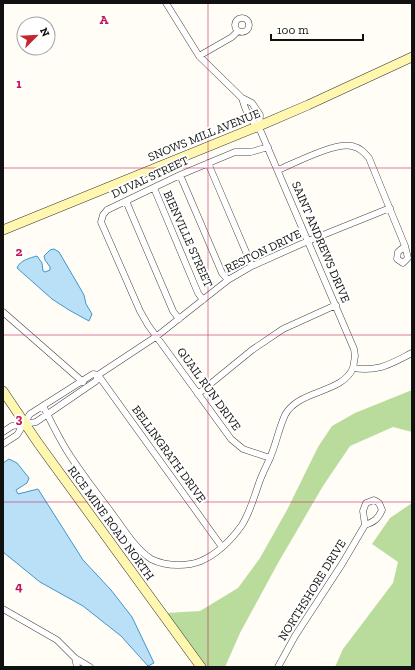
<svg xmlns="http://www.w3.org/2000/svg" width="415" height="670" font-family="'Zilla Slab',serif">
	<rect width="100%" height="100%" fill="#fffdf5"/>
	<path fill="#b9dc9c" d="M412 390V432L393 427 350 446 323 486 278 563 240 633 225 667H207L167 613 200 611 238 588 260 558 287 510 318 447 332 426 355 413Z
		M412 503V667H335L343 649 393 583 398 562 372 544 390 518Z"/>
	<path fill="#b9e0f7" stroke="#3f96cf" d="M54 249 59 252 80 288 84 295 86 304 92 314 89 321 69 310 52 299 17 268C20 260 30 258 37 256L42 263 43 271 45 272 50 270V267L45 260 44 256 50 250Z
		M9 459 17 463 29 478 27 483 16 490 18 494 38 489 83 560 111 590 132 617 154 663 148 666 121 636 83 606 40 582 3 552V463Z"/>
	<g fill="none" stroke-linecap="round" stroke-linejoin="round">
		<defs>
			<path id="minor" d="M166 3 199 56 242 98 252 103 260 115 259 126
				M235 25a7 7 0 1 1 14 0a7 7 0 1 1-14 0Z
				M199 56 232 37 238 31
				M242 98C244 105 246 113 251 119 255 125 258 125 261 132L354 349 355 356 353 368
				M268 147 251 152H235L180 175 107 210 103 215 101 222 140 311 148 325 231 439 243 449 270 458
				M208 163 252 266
				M278 170C295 163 335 142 352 146 360 148 364 152 369 158L405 246 408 258 403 263 397 259 398 252 405 246
				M180 175 222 273 228 280
				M154 188 198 293 203 300
				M126 201 173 311 179 319
				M3 312 83 382
				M98 375 222 547
				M198 394 252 350 283 329 336 305
				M43 406C52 423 60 441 71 457 84 477 99 496 114 516 125 531 135 548 151 559 159 563 169 565 178 565 186 565 194 564 201 561 217 554 232 539 242 525 250 512 253 500 258 486 261 476 266 467 270 458 276 444 279 428 285 415 299 389 342 394 353 368 379 372 390 364 412 353
				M3 432 12 426 36 422 96 381 98 375 157 336 228 280 252 266 308 241 390 208
				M3 444 17 435 30 414 93 374 98 375
				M374 500 379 503 382 510C378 519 374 522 365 525L363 511 366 503Z
				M3 609 57 640 75 658
				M77 667 75 658 90 667
				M278 667 295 636 342 564 365 525"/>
			<path id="secondary" d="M3 230 259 126 308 105 412 57
				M3 391 38 443 201 667"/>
		</defs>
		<use href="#minor" stroke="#444" stroke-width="7"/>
		<use href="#secondary" stroke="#333" stroke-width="10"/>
		<use href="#minor" stroke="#fff" stroke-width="6"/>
		<use href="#secondary" stroke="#fff6b0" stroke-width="9"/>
	</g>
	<path fill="none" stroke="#c2185b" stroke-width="1" stroke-opacity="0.55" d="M208 3V667M3 168H412M3 335H412M3 502H412"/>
	<g text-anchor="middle" stroke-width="4" stroke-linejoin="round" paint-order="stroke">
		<g font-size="12" fill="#111" stroke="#fff">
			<text transform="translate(204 135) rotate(-22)" y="4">SNOWS MILL AVENUE</text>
			<text transform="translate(150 177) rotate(-25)" y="4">DUVAL STREET</text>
			<text transform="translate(188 239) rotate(66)" y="4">BIENVILLE STREET</text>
			<text transform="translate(321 242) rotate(67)" y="4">SAINT ANDREWS DRIVE</text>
			<text transform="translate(263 251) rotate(-26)" y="4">RESTON DRIVE</text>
			<text transform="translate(209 389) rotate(54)" y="4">QUAIL RUN DRIVE</text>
			<text transform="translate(169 454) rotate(54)" y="4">BELLINGRATH DRIVE</text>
			<text transform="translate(111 523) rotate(54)" y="4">RICE MINE ROAD NORTH</text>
			<text transform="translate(312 590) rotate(-58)" y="4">NORTHSHORE DRIVE</text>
		</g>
	</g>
	<g font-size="13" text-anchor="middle" font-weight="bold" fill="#c2185b" stroke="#fff" stroke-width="4" stroke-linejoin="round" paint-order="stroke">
		<text x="104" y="24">A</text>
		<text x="19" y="88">1</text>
		<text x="19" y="256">2</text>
		<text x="19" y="423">3</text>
		<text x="19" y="591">4</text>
	</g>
	<rect width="415" height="670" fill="none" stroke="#111111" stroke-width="8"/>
	<g transform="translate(36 36) rotate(66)"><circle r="19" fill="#ffffff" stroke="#a0a0a0"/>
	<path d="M0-3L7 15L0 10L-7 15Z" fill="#c4262e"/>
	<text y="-6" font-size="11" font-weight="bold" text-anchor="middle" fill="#111111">N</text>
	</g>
	<path d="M271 34v6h92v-6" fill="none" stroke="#111111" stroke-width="2"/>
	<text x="277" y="34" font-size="12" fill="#111111" stroke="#ffffff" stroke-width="3" paint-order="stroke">100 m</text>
</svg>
